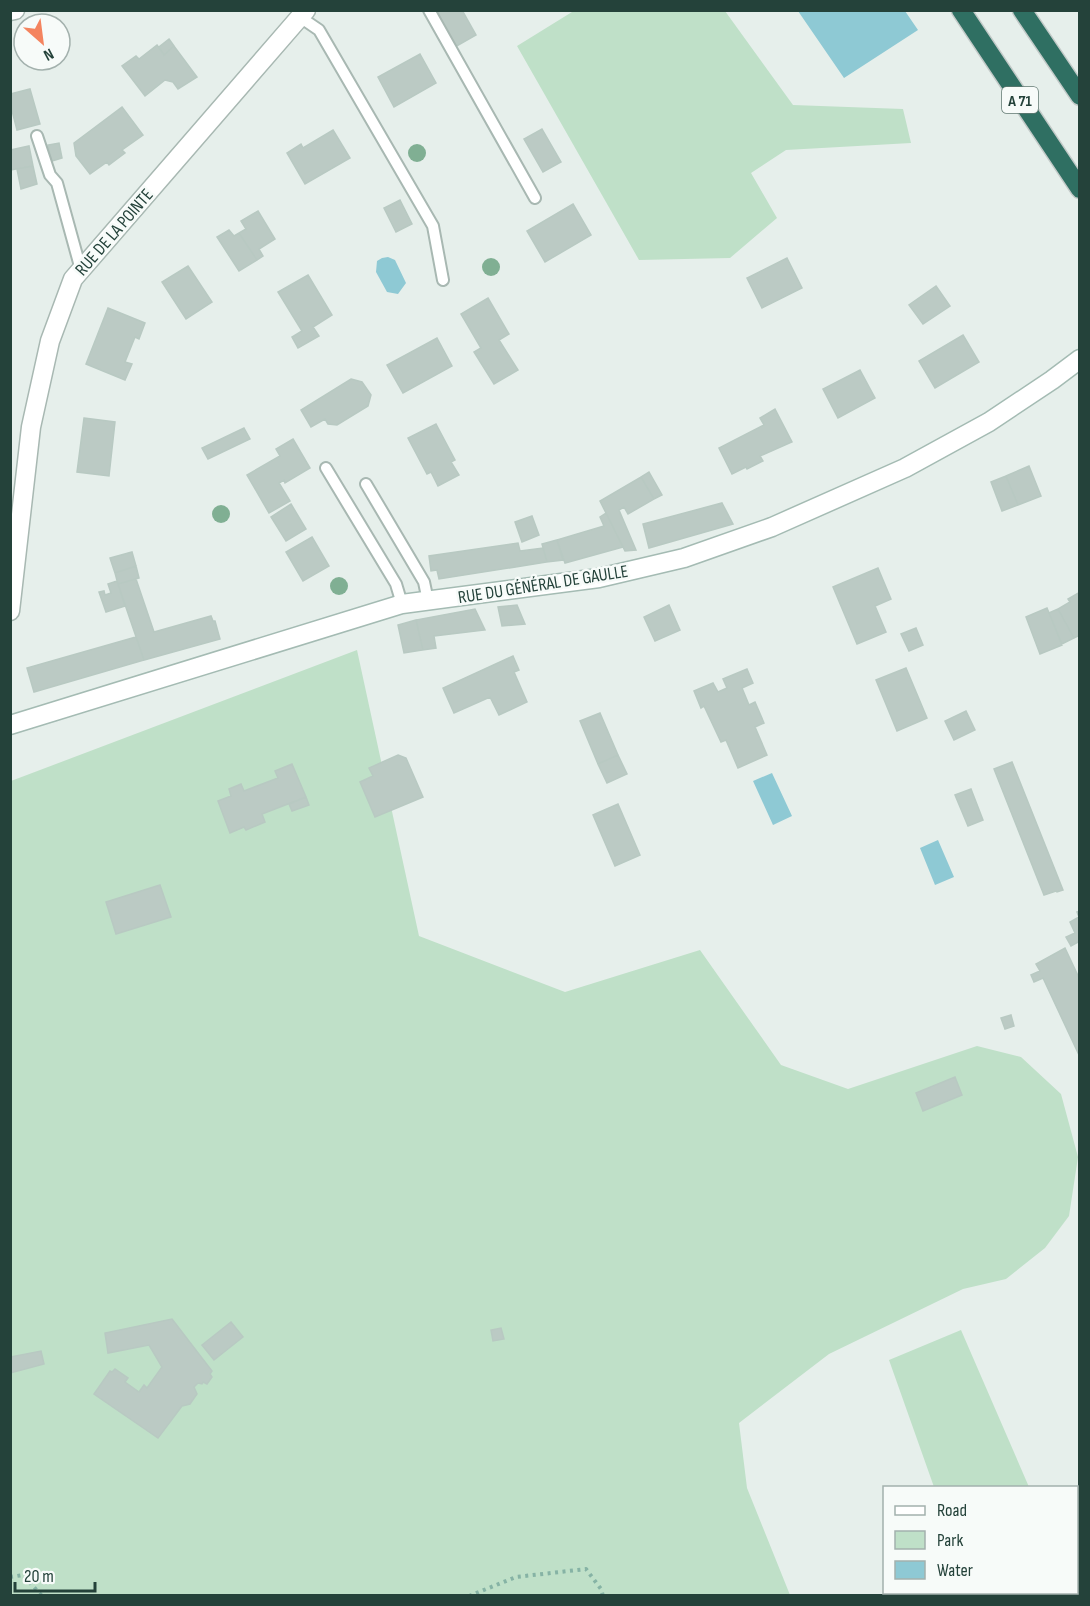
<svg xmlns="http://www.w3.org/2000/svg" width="1090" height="1606" font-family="'Sofia Sans Condensed',sans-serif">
	<rect width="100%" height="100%" fill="#e6efeb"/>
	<path fill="#bfe0c8" d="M579 10 725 11 793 105 903 109 911 143 786 150 751 173 777 218 730 258 639 260 517 46 572 12Z
		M357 650 419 936 565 992 700 950 781 1065 848 1089 977 1046 1021 1057 1061 1094 1078 1157 1069 1216 1045 1248 1006 1279 963 1289 829 1354 739 1423 747 1488 790 1595 11 1596V781Z
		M961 1330 1029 1487H934L889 1360Z"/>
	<path fill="#8ec9d4" d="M798 11H905L918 30 844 78Z
		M388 257 395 260 406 283 398 294 387 292 376 272 377 261 382 258Z
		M772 773 792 816 773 825 753 781Z
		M938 840 954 877 935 885 920 848Z"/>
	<path fill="#bbcac4" stroke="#b8c9c2" stroke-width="1.5" d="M435 10H462L476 35 455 47Z
		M169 39 174 46 164 55 159 47Z
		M157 45 164 55 174 46 197 77 178 89 173 82 165 80 145 96 122 66 136 56 139 59Z
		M420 54 436 83 394 107 378 77Z
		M30 89 40 124 17 130 10 103V94Z
		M122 107 143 135 122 150 125 153 109 165 107 162 90 174 76 156 74 143Z
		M542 129 561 162 543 172 524 139Z
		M333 130 350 158 305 184 287 153 301 144 303 148Z
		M59 143 62 158 52 161 48 145Z
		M29 146 33 166 10 170V150Z
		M33 166 37 184 21 189 17 169Z
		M400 200 412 224 396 232 384 208Z
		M573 204 591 235 545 262 527 231Z
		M258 211 275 239 259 249 263 256 257 260 239 233 246 229 241 221Z
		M229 230 234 236 239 233 257 260 239 271 217 237Z
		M787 258 802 288 762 308 747 278Z
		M188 266 212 302 186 319 162 282Z
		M308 275 332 315 313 327 319 336 298 348 292 337 302 331 278 292Z
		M936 286 950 306 923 324 909 305Z
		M488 298 509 334 499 340 518 370 494 384 474 352 481 348 461 314Z
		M108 308 145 323 139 339 135 337 125 362 132 364 125 380 86 364Z
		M963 335 979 362 935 388 919 361Z
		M437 338 452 366 403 393 387 365Z
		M860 370 875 398 838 418 823 389Z
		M351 379 362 382 371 395 368 406 337 425 328 424 325 419 311 427 301 410Z
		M775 409 792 442 760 456 763 461 747 469 746 467 732 474 719 448 764 425 760 418Z
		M84 418 115 422 109 476 77 472Z
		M436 424 455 460 451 462 459 475 438 486 431 472 427 474 408 438Z
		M244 428 250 439 208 459 202 448Z
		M293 439 310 468 285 483 284 480 279 483 290 501 269 513 247 475 280 456 276 449Z
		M1029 466 1041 496 1018 505 1006 476Z
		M649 472 662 495 654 499 641 477Z
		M1006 476 1018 505 1002 511 991 482Z
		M641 477 654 499 628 514 624 507 619 510 636 550 625 551 600 501Z
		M722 503 733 524 649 548 643 524Z
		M291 504 306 529 286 541 271 517Z
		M606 513 623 547 565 563 557 540 604 526 600 517Z
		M532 516 539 535 522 542 515 522Z
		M312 537 329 566 303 581 286 552Z
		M557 540 563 560 547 562 542 544Z
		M518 543 520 551 543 548 547 562 439 579 437 570 431 571 429 556Z
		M132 552 136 566 115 573 110 558Z
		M136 566 139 578 118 584 115 573Z
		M878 568 891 599 875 606 886 632 857 644 833 587Z
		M136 579 154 632 211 616 213 621H215L220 639 144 660 118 584Z
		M117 581 125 606 106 612 99 592 104 591 105 595 111 593 108 584Z
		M1080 592V635L1074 638 1058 609 1070 602 1068 599Z
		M517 605 525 624 502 626 498 607Z
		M669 605 680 630 655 641 644 617Z
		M1047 608 1062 645 1040 654 1026 617Z
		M475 609 485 630 434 636 436 648 423 650 416 620Z
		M1058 609 1074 638 1062 644 1049 613Z
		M416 620 423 650 404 653 398 625Z
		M916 628 923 645 909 651 901 634Z
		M136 637 144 660 34 692 27 668Z
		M513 656 519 670 514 672 527 702 499 715 490 697 454 713 443 688Z
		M906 668 927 718 897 731 876 680Z
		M747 669 753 683 742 688 749 705 755 702 764 723 755 727 767 755 738 768 726 740 721 742 704 706 701 708 694 691 713 683 718 692 727 688 723 679Z
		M966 711 975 730 954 740 945 721Z
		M600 713 618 755 598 764 580 721Z
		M398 755 406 758 423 797 375 817 360 782 373 776 369 768Z
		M618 755 627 774 607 783 598 764Z
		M1012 762 1063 890 1057 892 1056 891 1044 895 994 769Z
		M292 764 306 797 262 814 265 822 246 830 244 827 230 833 218 801 231 796 229 789 241 784 244 791 278 778 275 771Z
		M971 789 983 820 968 826 955 795Z
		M306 797 309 805 292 811 289 804Z
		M618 804 640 855 615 866 593 815Z
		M160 885 171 917 116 934 106 902Z
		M1080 911V941L1071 946 1066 937 1075 933 1070 922 1079 917 1077 912Z
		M1065 948 1080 980 1079 1055 1043 978 1034 982 1031 975 1040 971 1036 964Z
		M1011 1015 1014 1026 1005 1029 1001 1018Z
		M955 1077 962 1095 923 1111 916 1093Z
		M172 1319 212 1371 210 1374 212 1377 207 1384 203 1382 202 1384 198 1383 194 1387 197 1394 190 1404 182 1406 158 1438 94 1394 110 1371 112 1372 115 1369 128 1378 125 1382 139 1392 144 1385 147 1388 162 1367 149 1345 108 1353 105 1333Z
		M231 1322 243 1337 214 1360 202 1345Z
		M501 1328 504 1339 493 1341 491 1330Z
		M41 1351 44 1364 10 1373V1357Z"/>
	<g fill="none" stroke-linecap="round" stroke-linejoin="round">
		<defs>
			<path id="lane" d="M429 10 535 198
				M300 17 319 30 433 226 443 280
				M37 136 50 175 57 183 81 270
				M326 468 396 584 402 604
				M366 484 424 582 428 601"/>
			<path id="street" d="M10 11 15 10
				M10 611 31 427 50 341 73 279 306 10"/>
			<path id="secondary" d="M10 725 402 604 599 578 684 558 772 527 905 468 989 422 1052 380 1080 359"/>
			<path id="highway" d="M961 10 1080 189
				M1022 10 1080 96"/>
		</defs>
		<use href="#lane" stroke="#a8b8b2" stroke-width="14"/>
		<use href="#street" stroke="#a8b8b2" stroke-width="21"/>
		<use href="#secondary" stroke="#a4bbb3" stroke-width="21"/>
		<use href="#highway" stroke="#c2cac8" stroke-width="21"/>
		<path stroke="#86b3a5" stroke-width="4" stroke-dasharray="3 4.5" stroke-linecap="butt" d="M10 1577 23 1575 42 1596
			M469 1596 516 1577 586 1569 601 1589 603 1596"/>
		<use href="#lane" stroke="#fff" stroke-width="10"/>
		<use href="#street" stroke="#fff" stroke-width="18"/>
		<use href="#secondary" stroke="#fff" stroke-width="18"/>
		<use href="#highway" stroke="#2f6f62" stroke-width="18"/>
	</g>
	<g fill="#80af93">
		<circle cx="417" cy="153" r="9"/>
		<circle cx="491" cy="267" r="9"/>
		<circle cx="221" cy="514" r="9"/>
		<circle cx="339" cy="586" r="9"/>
	</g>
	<g text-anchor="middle" stroke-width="5" stroke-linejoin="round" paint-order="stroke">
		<rect fill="#f7fbf9" stroke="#637a73" stroke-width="1.5" x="1002" y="87" width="36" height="26" rx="4.5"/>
		<g font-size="16" font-weight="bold" fill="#24423a">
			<text x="1020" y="106">A 71</text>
		</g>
		<g font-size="18" fill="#24423a" stroke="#f7fbf9">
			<text transform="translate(114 232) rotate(-49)" y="6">RUE DE LA POINTE</text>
			<text transform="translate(543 584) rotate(-9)" y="6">RUE DU GÉNÉRAL DE GAULLE</text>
		</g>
	</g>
	<rect width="1090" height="1606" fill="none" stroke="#24423a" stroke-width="24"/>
	<rect x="883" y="1486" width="195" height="108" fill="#f7fbf9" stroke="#a3b1ad" stroke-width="1.5"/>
	<rect x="895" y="1506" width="30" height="9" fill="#ffffff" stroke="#a3b1ad" stroke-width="1.5"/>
	<text x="937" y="1516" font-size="18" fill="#24423a">Road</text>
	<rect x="895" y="1531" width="30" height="18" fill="#bfe0c8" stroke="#a3b1ad" stroke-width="1.5"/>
	<text x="937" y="1546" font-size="18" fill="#24423a">Park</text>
	<rect x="895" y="1561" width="30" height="18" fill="#8ec9d4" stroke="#a3b1ad" stroke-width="1.5"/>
	<text x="937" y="1576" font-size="18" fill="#24423a">Water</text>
	<g transform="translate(42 42) rotate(152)"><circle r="28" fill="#f7fbf9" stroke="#a3b1ad" stroke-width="1.5"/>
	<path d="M0-4.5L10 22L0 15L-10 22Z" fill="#f4845f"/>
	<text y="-9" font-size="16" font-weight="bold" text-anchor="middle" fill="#24423a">N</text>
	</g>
	<path d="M15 1582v9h80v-9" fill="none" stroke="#24423a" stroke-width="3"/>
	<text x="24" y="1582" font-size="18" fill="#24423a" stroke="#f7fbf9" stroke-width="4.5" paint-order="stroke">20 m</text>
</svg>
